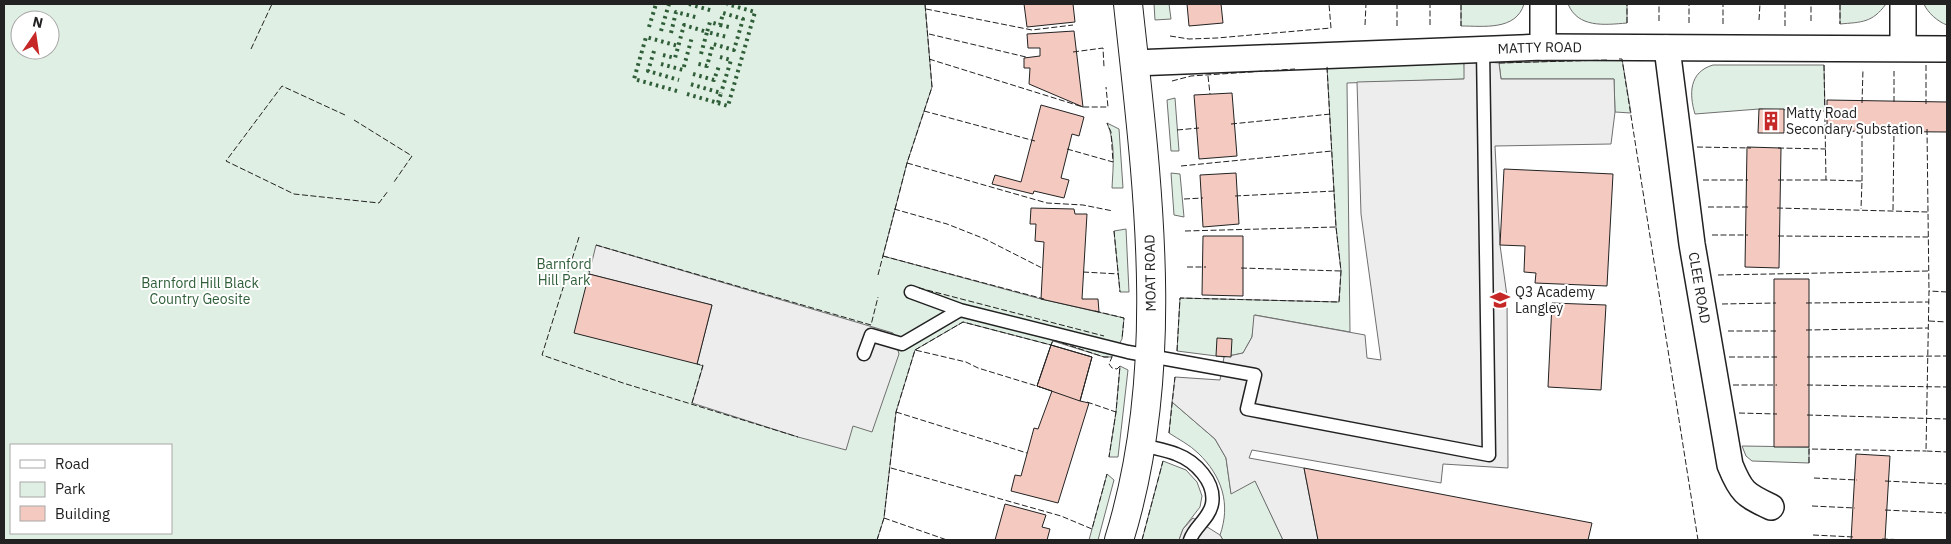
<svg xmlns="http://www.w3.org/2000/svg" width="1951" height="544" font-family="'IBM Plex Sans',sans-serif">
	<rect width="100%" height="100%" fill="#fff"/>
	<path fill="#e0efe3" stroke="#6f6f6f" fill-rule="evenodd" d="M4 4H925L932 87 907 163 883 256 1041 299 1124 318 1122 339 1112 357H1104L1053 341 1051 345 963 322 915 350 896 412 884 518 877 540H4ZM20 20H50V50H20ZM11 445H171V533H11Z
		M1154 4H1169L1171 19 1155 20Z
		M1461 4H1524C1516 31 1483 26 1461 26Z
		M1568 4H1627V23C1604 25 1578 28 1568 4Z
		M1840 4H1886C1872 23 1862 22 1840 24Z
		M1924 4H1947V25C1938 22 1927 12 1924 4Z
		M1622 59 1631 113 1615 112 1614 79H1501L1499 63Z
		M1464 60 1465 79 1347 83 1350 332 1255 315 1252 337 1243 353 1224 357 1177 351 1180 298 1339 302 1341 271 1336 227 1327 67Z
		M1713 65H1824L1825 111 1759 109 1695 114C1689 94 1689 72 1713 65Z
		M1175 98 1179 151H1171L1167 100Z
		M1107 123 1119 129 1123 188H1112C1113 167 1116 143 1107 123Z
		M1171 173 1180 174 1184 217 1174 215Z
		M1126 229 1129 292H1120L1114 231Z
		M1120 366 1128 370 1118 457H1109L1116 412Z
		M1172 402 1215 439 1226 458 1231 493 1255 480 1283 540H1223L1220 535C1231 504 1222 476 1198 453 1190 445 1178 439 1169 433Z
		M1742 446 1809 447V463L1752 461 1746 456Z
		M1163 461 1186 470 1197 482 1202 496 1200 507 1183 529 1179 540H1142Z
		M1107 474 1114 480 1098 540H1089Z"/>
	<path fill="#ededed" stroke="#6f6f6f" d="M1464 60 1499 63 1501 79H1614L1615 112 1611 144 1495 146 1500 245 1507 296 1508 468 1443 464 1441 483 1252 450 1249 458 1304 468 1318 540H1283L1255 481 1231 494 1226 458 1215 439 1172 402 1175 377 1220 380 1224 357 1243 353 1252 337 1254 315 1365 335 1367 358 1381 360 1361 214 1357 82 1464 79Z
		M596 245 893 333 899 354 872 432 853 426 846 450 798 437 692 403 703 366 697 364 712 305 589 274Z
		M1193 518 1220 535 1223 540H1179L1183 529Z"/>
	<path fill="#f3c9c0" stroke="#222" d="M1024 4H1073L1075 22 1027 27Z
		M1187 4H1221L1223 23 1189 26Z
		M1074 31 1083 107 1029 84 1030 68H1024V58L1040 56V48H1028L1027 34Z
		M1232 93 1237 156 1199 159 1194 95Z
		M1827 100 1947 102V132L1827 131Z
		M1041 105 1084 117 1079 136 1072 134 1061 178 1069 180 1064 198 1034 191 1033 194 992 184 995 175 1021 182Z
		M1759 109H1784V133H1758Z
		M1747 147 1781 148 1779 268 1745 267Z
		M1504 169 1613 174 1607 286 1535 283 1536 273 1524 272 1525 246 1500 245Z
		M1236 173 1239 224 1203 227 1200 175Z
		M1031 208 1074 209 1075 214H1087L1082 299H1098L1099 312 1041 299 1044 242 1035 241 1036 224H1030Z
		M1203 236H1243V296L1202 295Z
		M589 274 712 305 697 364 574 333Z
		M1774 279H1809V447H1774Z
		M1552 303 1606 305 1601 390 1548 387Z
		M1217 338 1232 339 1231 357 1216 356Z
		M1051 345 1092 357 1080 401 1089 403 1058 503 1011 491 1015 475 1021 476 1034 428 1038 429 1052 391 1037 386Z
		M1051 345 1092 357 1080 401 1037 386Z
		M1856 454 1890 456 1885 540H1851Z
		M1304 468 1592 523 1588 540H1318Z
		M1005 504 1046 515 1042 527 1050 529 1047 540H995Z"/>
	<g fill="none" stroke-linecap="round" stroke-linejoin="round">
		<defs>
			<path id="lane" d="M960 310 1128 352 1255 375 1247 409 1489 455 1483 49
				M864 354 871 335 902 344 960 310 911 292
				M1142 445C1153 448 1166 450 1176 454 1195 461 1216 482 1212 504 1209 519 1194 527 1190 540"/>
			<g id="street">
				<path d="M1543 4V47"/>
				<path id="s1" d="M1667 48 1692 244 1730 465C1741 492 1745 495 1771 507"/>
				<path d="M1903 48V4"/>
				<path id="s2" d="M1134 63 1543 47 1947 49"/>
			</g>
			<path id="secondary" d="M1119 540C1173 366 1147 181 1128 4"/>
		</defs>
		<use href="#lane" stroke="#222" stroke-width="15"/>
		<use href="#street" stroke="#222" stroke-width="28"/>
		<use href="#secondary" stroke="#222" stroke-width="30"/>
		<use href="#lane" stroke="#fff" stroke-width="12"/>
		<use href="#street" stroke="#fff" stroke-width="25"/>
		<use href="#secondary" stroke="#fff" stroke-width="28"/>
		<path stroke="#2f5e38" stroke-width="4" stroke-dasharray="2.5 4" stroke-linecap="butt" d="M689 4 713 11
			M720 25 729 27
			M649 27 656 4
			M661 31 669 4
			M671 33 676 12 699 18
			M654 51 648 71 679 80
			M701 54 707 32 727 37
			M663 55 675 58 684 25 707 32 710 22 720 25 723 13 743 19 734 50 713 44 707 66 695 63
			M720 57 731 60 721 93
			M661 64 683 70 692 37
			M693 74 714 80 719 66
			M677 91 634 79 646 37 678 46
			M687 94 718 103 721 93 690 84
			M718 103 728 106 755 12 727 4"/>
		<path stroke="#222" stroke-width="1" stroke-dasharray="6 2.5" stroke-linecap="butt" d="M1100 4V5
			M1461 4V26
			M1840 4V24
			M926 9 1032 30 1073 25
			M1759 20 1760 4
			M1659 21V4
			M1811 21V4
			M1627 23V4
			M1689 23V4
			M1723 24V4
			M1365 25 1366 4
			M1430 25V4
			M1397 26V4
			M1785 26V4
			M929 34 1026 57
			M1170 36 1189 39 1217 38 1331 28 1329 4
			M251 49 272 4
			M1073 52 1103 48 1104 67
			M929 59 1083 107H1108L1106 87
			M1619 59H1622L1698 540
			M1499 63 1607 60
			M1824 65 1826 180 1862 181 1861 209
			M1926 65V104
			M1208 76 1210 94
			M1172 81 1191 76 1295 69
			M1894 102V71
			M1862 103 1863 69
			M924 111 1035 141
			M345 115 282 86 226 161 294 194 379 203 388 191
			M354 120 412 156 394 182
			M1231 124 1331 114
			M1927 129 1928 212
			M1177 130 1199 128
			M1697 147 1751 148
			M1778 148 1826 149
			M1067 149 1113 162 1111 132 1107 123
			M907 163 1047 203 1083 205 1113 211
			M1181 166 1332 151
			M1703 180H1748
			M1778 180H1826
			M1862 181V128
			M1235 196 1335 191
			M1184 199 1203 198
			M1708 207H1749
			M1777 208 1928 212 1929 291
			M894 209 947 224 985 239 1042 268
			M1893 210 1894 130
			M1114 231 1120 292
			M1185 231 1336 227
			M1712 235H1748
			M1778 236 1928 237
			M579 237 542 355 623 383 798 437
			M596 245 871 325 878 297
			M883 256 1044 299
			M571 264 589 267V274
			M1187 267H1206
			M1241 268 1341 271
			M1083 272 1119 274
			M878 275 907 163 932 87 925 4
			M1718 275 1928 271
			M919 288 1104 336
			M1947 292 1929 291 1926 451 1947 452
			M1806 303 1929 302
			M1722 304 1776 303
			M1095 311 1124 318 1122 339
			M1929 321 1947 322
			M1806 330 1928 328
			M1728 331H1776
			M915 350 963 322 1051 345 1053 340 1104 357H1112L1109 364 1112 368 1117 369 1120 366 1116 412 1109 457
			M1177 351 1180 298 1339 302 1341 271 1336 227 1327 67H1329
			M1729 357H1777
			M1807 357 1947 356
			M1733 385H1777
			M1807 385 1947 387
			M1087 402 1116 412
			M692 403 703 365 697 364
			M896 412 1027 453
			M1739 413 1777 414
			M1807 415 1947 419
			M1169 433 1175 377
			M1809 463V449L1926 451
			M891 468 1061 516 1092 529 1107 474
			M1814 478 1857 480
			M1885 481 1947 484
			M1812 506 1855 508
			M1885 510 1947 513
			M884 518 947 540
			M1813 535 1854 537
			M1882 539 1909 540
			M877 540 884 518 896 412 915 350 966 362 978 368 1040 387
			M1142 540 1163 461"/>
	</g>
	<defs>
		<symbol id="building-bare" viewBox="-9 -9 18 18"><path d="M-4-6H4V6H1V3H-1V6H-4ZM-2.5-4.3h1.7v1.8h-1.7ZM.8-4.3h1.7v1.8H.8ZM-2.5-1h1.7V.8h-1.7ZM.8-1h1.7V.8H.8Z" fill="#c62828" stroke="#fff" stroke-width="2.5" paint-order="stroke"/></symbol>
		<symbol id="school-bare" viewBox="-9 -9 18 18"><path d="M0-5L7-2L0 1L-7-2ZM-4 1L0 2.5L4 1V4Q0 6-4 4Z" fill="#c62828" stroke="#fff" stroke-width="2.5" paint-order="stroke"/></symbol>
	</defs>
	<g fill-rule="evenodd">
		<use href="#building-bare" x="1757" y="107" width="28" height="28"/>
		<use href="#school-bare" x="1486" y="286" width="28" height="28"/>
	</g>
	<g text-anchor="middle" stroke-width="4" stroke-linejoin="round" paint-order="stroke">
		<g font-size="14" fill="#222" stroke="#fff">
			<text dy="5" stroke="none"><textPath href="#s2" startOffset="406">MATTY ROAD</textPath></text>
			<text transform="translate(1150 273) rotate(-91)" y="5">MOAT ROAD</text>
			<text dy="5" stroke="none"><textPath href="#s1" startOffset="242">CLEE ROAD</textPath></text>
		</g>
		<g font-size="14" fill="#222" stroke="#fff" text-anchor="start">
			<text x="1786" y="118">Matty Road<tspan x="1786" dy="16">Secondary Substation</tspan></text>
			<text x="1515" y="297">Q3 Academy<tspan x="1515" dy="16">Langley</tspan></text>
		</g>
		<g font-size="14" fill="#2f5e38" stroke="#fff">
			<text x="564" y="269">Barnford<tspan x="564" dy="16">Hill Park</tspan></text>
			<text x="200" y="288">Barnford Hill Black<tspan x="200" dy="16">Country Geosite</tspan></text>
		</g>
	</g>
	<rect width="1951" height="544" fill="none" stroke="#222222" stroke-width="10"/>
	<rect x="10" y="444" width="162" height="90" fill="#ffffff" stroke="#a7a7a7"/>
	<rect x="20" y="460" width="25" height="8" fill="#ffffff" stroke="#a7a7a7"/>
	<text x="55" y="469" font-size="15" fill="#222222">Road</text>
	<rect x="20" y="482" width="25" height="15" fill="#e0efe3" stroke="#a7a7a7"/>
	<text x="55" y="494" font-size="15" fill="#222222">Park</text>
	<rect x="20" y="506" width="25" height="15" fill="#f3c9c0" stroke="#a7a7a7"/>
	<text x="55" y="519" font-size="15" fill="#222222">Building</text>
	<g transform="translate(35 35) rotate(13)"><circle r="24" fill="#ffffff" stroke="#a7a7a7"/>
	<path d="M0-4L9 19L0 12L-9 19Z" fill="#c62828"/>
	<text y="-8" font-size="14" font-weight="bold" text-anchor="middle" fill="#222222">N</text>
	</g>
</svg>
